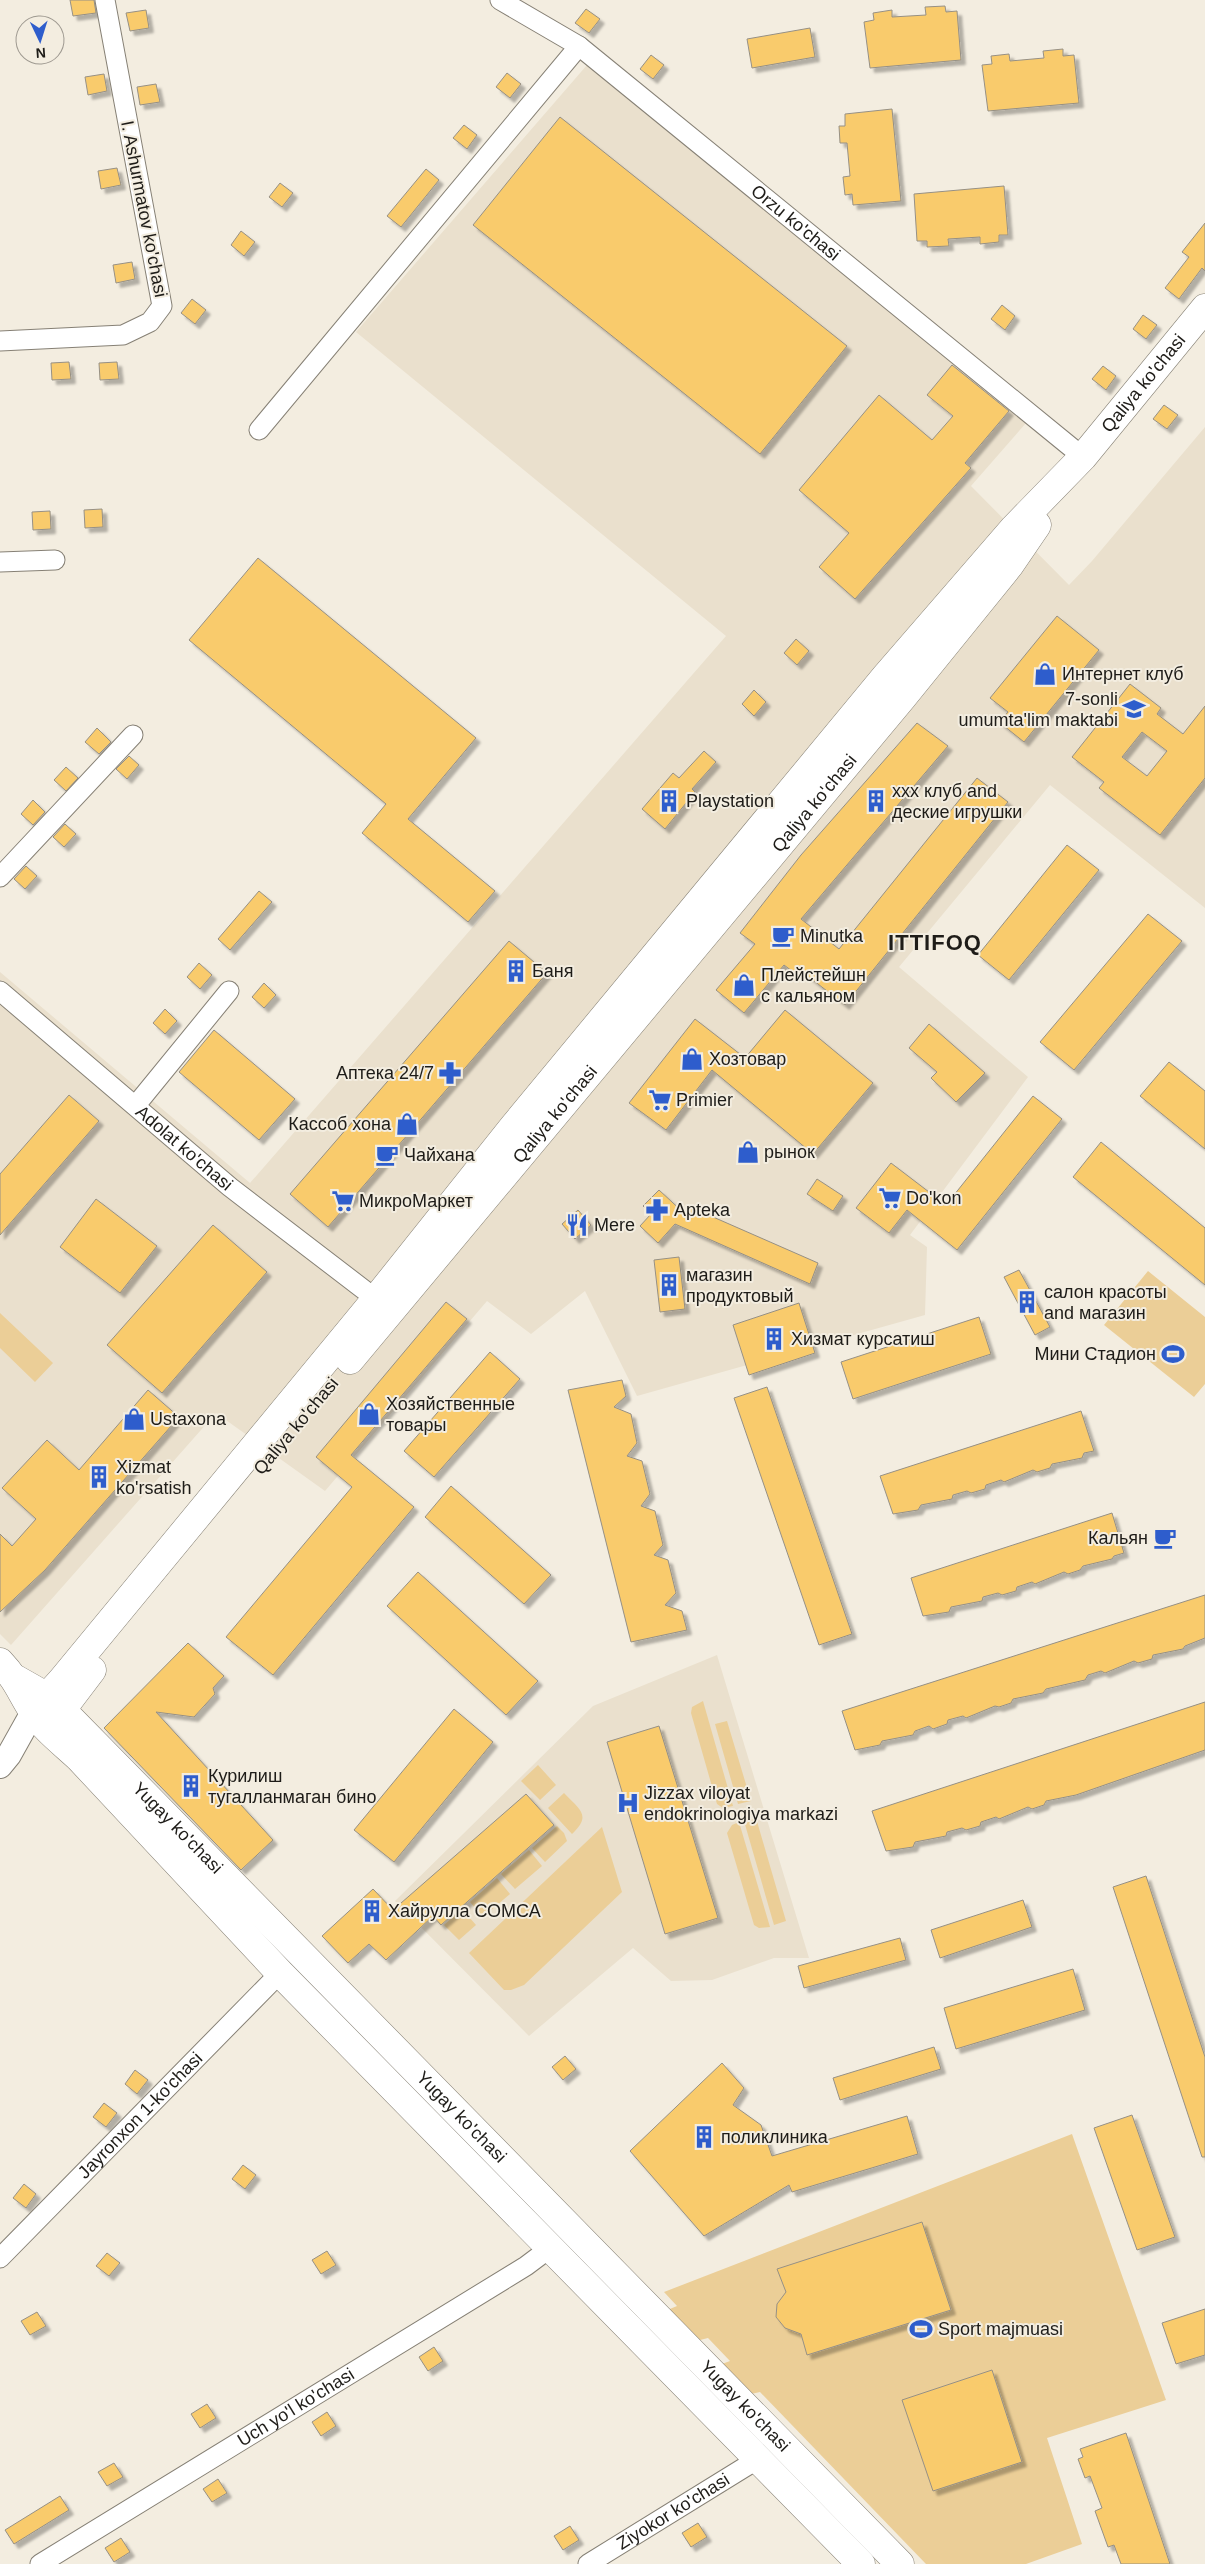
<svg xmlns="http://www.w3.org/2000/svg" width="1205" height="2564" font-family="Arial,sans-serif">
	<defs>
		<filter id="shadow"><feDropShadow dx="4.5" dy="4.5" stdDeviation="1" flood-color="#0004"/></filter>
	</defs>
	<rect width="100%" height="100%" fill="#f3ede0"/>
	<path fill="#eae0cd" d="M587 65 1026 423 971 486 1069 585 1092 561 1205 427V908L1050 785 899 967 1028 1077 910 1235 927 1247 925 1315 637 1396 585 1291 531 1334 487 1301 325 1491 216 1413 11 1645 0 1634V972L250 1183 726 636 356 332Z
		M717 1655 809 1958H774L712 1980 671 1981 633 1948 529 2036 395 1901 593 1706Z"/>
	<path fill="#ebce97" d="M1148 1271 1205 1317V1384L1194 1397 1104 1325Z
		M0 1313 53 1363 35 1382 0 1348Z
		M703 1701 733 1806 723 1808 717 1804 691 1713 692 1707Z
		M727 1721 751 1801 738 1804 715 1724Z
		M538 1765 556 1785 540 1800 521 1781Z
		M564 1793C580 1810 592 1815 572 1834L548 1808Z
		M756 1818 786 1921 774 1925 744 1821Z
		M739 1822 770 1927 759 1928 754 1925 727 1833 732 1825Z
		M557 1826 564 1833 567 1841 545 1862 532 1848Z
		M602 1827 622 1892 524 1985 511 1990H504L469 1953Z
		M529 1850 542 1866 515 1889 501 1874Z
		M497 1878 510 1894 483 1917 470 1902Z
		M462 1909 476 1925 459 1940 444 1925Z
		M1072 2134 1166 2400 1047 2438 1082 2544 1026 2564H926L760 2392 751 2394 722 2364 730 2361 708 2338 696 2341 665 2311 677 2306 664 2292Z"/>
	<path fill="#f9cb6c" stroke="#969085" fill-rule="evenodd" filter="url(#shadow)" d="M70 0H94L96 13 73 16Z
		M945 6 946 12 957 11 961 60 870 68 864 22 874 20 873 13 892 10V17L926 15 925 7Z
		M586 9 600 19 589 33 575 23Z
		M146 10 149 28 130 31 126 13Z
		M810 28 815 57 752 68 747 39Z
		M1063 49V56L1074 55 1079 103 988 111 982 65 992 64 991 56 1009 54 1010 61 1044 58 1043 51Z
		M651 55 664 65 653 79 640 69Z
		M507 73 521 84 510 98 496 87Z
		M104 74 107 91 88 95 85 77Z
		M156 84 160 102 140 105 137 87Z
		M892 109 901 201 853 205 852 194 845 195 843 177 850 176 847 143H840L839 126H845V114Z
		M560 117 847 346 760 454 473 225Z
		M464 125 477 135 467 149 453 138Z
		M117 168 121 185 101 189 98 171Z
		M426 169 439 180 401 227 387 216Z
		M280 183 293 193 282 207 269 197Z
		M1004 186 1008 235H999V242L980 244V237L948 239 949 246 927 247V241H917L914 194Z
		M1205 223V271L1202 268 1179 299 1165 288 1189 257 1182 252Z
		M241 231 255 242 244 256 231 245Z
		M132 262 135 279 116 283 113 265Z
		M192 299 206 310 195 324 181 313Z
		M1002 305 1015 316 1005 330 991 319Z
		M1143 315 1157 325 1146 339 1133 329Z
		M69 362 71 379 52 380 51 363Z
		M117 362 119 379 100 380 99 363Z
		M952 365 1009 411 965 463 971 468 855 599 819 567 849 533 799 490 879 395 932 440 953 416 927 395Z
		M1103 366 1116 376 1106 390 1092 379Z
		M1164 405 1178 415 1167 429 1153 419Z
		M102 509 103 527 85 528 84 510Z
		M50 511 51 529 33 530 32 512Z
		M258 558 476 738 408 819 495 891 468 922 362 833 386 804 189 640Z
		M1057 616 1099 650 1024 742 999 722 1008 712 990 698Z
		M796 639 809 651 797 665 784 653Z
		M1130 684 1161 708 1157 714 1183 734 1205 706V778L1160 835 1099 788 1104 782 1072 757ZM1142 732 1167 751 1147 776 1122 757Z
		M754 690 766 702 754 716 742 704Z
		M917 723 948 746 801 919 839 949 977 778 1008 802 845 1005 800 970 796 974 784 965 744 1013 716 990 755 944 740 933 801 855Z
		M97 728 111 742 99 754 85 742Z
		M704 751 716 762 692 789 695 792 665 829 642 809 673 773 679 778Z
		M129 756 139 765 127 779 116 769Z
		M66 767 78 778 66 791 54 780Z
		M33 800 45 812 33 825 21 814Z
		M65 824 76 834 64 847 53 837Z
		M1067 845 1099 870 1009 980 978 955Z
		M26 866 37 876 25 889 14 879Z
		M259 891 272 902 230 950 218 939Z
		M1148 914 1182 941 1074 1070 1040 1042Z
		M509 941 547 973 328 1227 290 1194Z
		M199 963 212 975 200 989 187 977Z
		M264 983 276 995 264 1008 252 997Z
		M165 1009 177 1021 165 1034 153 1023Z
		M785 1010 873 1083 813 1154 712 1070 666 1130 629 1103 695 1019 745 1058Z
		M929 1024 985 1073 956 1102 931 1078 937 1072 909 1048Z
		M214 1030 295 1099 259 1140 179 1072Z
		M1169 1062 1205 1091V1149L1140 1096Z
		M69 1095 99 1121 0 1235V1174Z
		M1033 1096 1062 1119 957 1250 907 1210 889 1233 856 1208 891 1163 946 1205Z
		M1101 1142 1205 1228V1285L1073 1177Z
		M817 1179 843 1196 833 1211 807 1194Z
		M659 1190 685 1214 688 1206 818 1263 810 1284 675 1224 658 1243 640 1226 651 1214 643 1206Z
		M96 1199 157 1246 120 1293 60 1247Z
		M578 1210 591 1225 575 1239 562 1224Z
		M213 1225 267 1272 162 1393 107 1345Z
		M679 1257 685 1309 660 1312 654 1260Z
		M1019 1270 1050 1327 1035 1335 1004 1277Z
		M446 1302 467 1319 351 1455 414 1507 273 1675 226 1637 352 1487 316 1457Z
		M799 1303 815 1353 749 1375 733 1325Z
		M979 1317 991 1354 853 1399 841 1362Z
		M490 1352 520 1379 434 1477 404 1451Z
		M622 1380 626 1396 614 1407 631 1414 637 1443 627 1456 642 1461 650 1494 641 1506 655 1511 663 1545 654 1555 668 1560 676 1593 665 1605 682 1611 687 1630 631 1642 568 1390Z
		M767 1387 852 1634 819 1645 734 1398Z
		M148 1390 179 1417 45 1570 0 1612V1534L12 1546 36 1519 2 1488 47 1440 79 1470Z
		M1081 1411 1094 1451 1084 1453 1082 1458 1052 1464 1050 1468 1037 1472 1033 1470 1004 1482 1001 1480 986 1485 985 1489 971 1493 967 1491 953 1495 952 1499 921 1505 918 1510 893 1514 880 1476Z
		M451 1486 551 1575 524 1604 425 1517Z
		M1112 1513 1124 1553 1114 1556 1112 1559 1083 1566 1080 1570 1068 1574 1064 1572 1035 1584 1032 1582 1017 1587 1016 1591 1002 1595 998 1593 983 1597 982 1601 951 1607 949 1612 923 1616 911 1578Z
		M418 1572 538 1681 506 1715 387 1606Z
		M1205 1595V1638L1185 1646 1183 1649 1153 1655 1152 1659 1138 1663 1134 1661 1105 1673 1101 1671 1088 1675 1085 1680 1046 1689 1043 1693 1013 1699 1011 1703 999 1707 995 1706 966 1718 963 1716 948 1720 947 1724 933 1729 929 1726 915 1731 913 1735 882 1741 880 1745 855 1750 842 1711Z
		M188 1643 224 1676 213 1688 215 1694 194 1717 156 1712 273 1840 241 1870 104 1728Z
		M1205 1702V1750L1076 1795 1046 1801 1044 1805 1032 1809 1028 1807 999 1819 996 1817 981 1822 980 1826 966 1830 962 1828 947 1832 946 1836 915 1842 913 1847 886 1851 872 1811Z
		M454 1709 493 1742 394 1862 354 1830Z
		M659 1726 718 1918 665 1934 607 1742Z
		M526 1794 554 1825 441 1925 433 1916 386 1960 369 1944 348 1963 322 1936 373 1889 393 1910Z
		M1146 1876 1205 2057V2157H1202L1113 1887Z
		M1023 1900 1032 1927 940 1958 931 1930Z
		M900 1938 906 1960 804 1988 798 1966Z
		M1073 1969 1085 2010 956 2049 944 2008Z
		M934 2047 941 2069 840 2100 833 2078Z
		M565 2056 576 2069 563 2080 552 2067Z
		M722 2063 744 2088 733 2105 761 2125 772 2156 907 2116 918 2154 792 2192 789 2185 704 2236 630 2151Z
		M135 2070 148 2080 137 2094 125 2084Z
		M104 2103 117 2113 106 2127 93 2117Z
		M1132 2115 1175 2237 1137 2250 1094 2128Z
		M243 2165 256 2175 245 2189 232 2179Z
		M24 2184 36 2194 26 2208 13 2198Z
		M922 2222 951 2310 807 2355 801 2334 785 2328 776 2317 777 2304 786 2292 777 2269Z
		M327 2251 336 2265 321 2274 312 2260Z
		M107 2253 120 2263 109 2276 96 2266Z
		M1205 2309V2355L1176 2364 1162 2323Z
		M37 2312 46 2326 30 2335 21 2321Z
		M434 2347 443 2361 428 2371 419 2357Z
		M992 2370 1022 2462 933 2491 902 2400Z
		M207 2404 216 2418 200 2428 191 2414Z
		M327 2412 336 2426 321 2436 312 2422Z
		M1126 2433 1170 2564H1121L1114 2545 1108 2547 1095 2511 1102 2508 1090 2476 1085 2478 1078 2459 1083 2457 1080 2449Z
		M114 2463 123 2477 107 2486 98 2472Z
		M218 2479 227 2493 212 2502 203 2489Z
		M60 2496 69 2510 14 2544 5 2530Z
		M698 2523 707 2537 691 2547 682 2533Z
		M570 2526 579 2540 563 2550 554 2536Z
		M121 2538 130 2552 114 2562 105 2548Z"/>
	<g fill="none" stroke-linecap="round" stroke-linejoin="round">
		<defs>
			<g id="minor">
				<path id="s1" d="M500 0 579 46 1083 457"/>
				<path d="M0 341 123 335 150 322 162 306 105 0"/>
				<path d="M259 430 579 46"/>
				<path d="M0 562 55 560"/>
				<path d="M0 877 133 735"/>
				<path id="s2" d="M0 991 230 1187 376 1299"/>
				<path d="M136 1105 229 991"/>
				<path id="s3" d="M0 2258 280 1973"/>
				<path id="s4" d="M40 2564 526 2266 550 2248"/>
				<path id="s5" d="M588 2564 758 2459"/>
			</g>
			<path id="tertiary" d="M0 1766 9 1755 33 1712"/>
			<g id="secondary">
				<path id="s6" d="M350 1360 903 697 1009 566 1037 525"/>
				<path d="M0 1662C17 1680 20 1691 32 1710 44 1729 63 1743 79 1758L280 1973 861 2564"/>
				<path id="s7" d="M16 1679 46 1696 63 1711 900 2564"/>
				<path id="s8" d="M33 1712 62 1680 376 1299 513 1127 885 677 1014 528 1083 457 1205 308"/>
				<path d="M48 1728 92 1670"/>
			</g>
		</defs>
		<use href="#minor" stroke="#868075" stroke-width="21"/>
		<use href="#tertiary" stroke="#868075" stroke-width="26"/>
		<use href="#secondary" stroke="#868075" stroke-width="29"/>
		<use href="#minor" stroke="#fff" stroke-width="19"/>
		<use href="#tertiary" stroke="#fff" stroke-width="24"/>
		<use href="#secondary" stroke="#fff" stroke-width="28"/>
	</g>
	<defs>
		<symbol id="shop-bare" viewBox="-9 -9 18 18"><path d="M-5-2.5h2.3a2.7 3.5 0 0 1 5.4 0H5L5.5 6h-11ZM-1.5-2.5h3a1.5 2.3 0 0 0-3 0Z" fill="#2e5dcc" stroke="#f3ede0" stroke-width="2.5" paint-order="stroke"/></symbol>
		<symbol id="school-bare" viewBox="-9 -9 18 18"><path d="M0-5L7-2L0 1L-7-2ZM-4 1L0 2.5L4 1V4Q0 6-4 4Z" fill="#2e5dcc" stroke="#f3ede0" stroke-width="2.5" paint-order="stroke"/></symbol>
		<symbol id="building-bare" viewBox="-9 -9 18 18"><path d="M-4-6H4V6H1V3H-1V6H-4ZM-2.5-4.3h1.7v1.8h-1.7ZM.8-4.3h1.7v1.8H.8ZM-2.5-1h1.7V.8h-1.7ZM.8-1h1.7V.8H.8Z" fill="#2e5dcc" stroke="#f3ede0" stroke-width="2.5" paint-order="stroke"/></symbol>
		<symbol id="cafe-bare" viewBox="-9 -9 18 18"><path d="M-5.5-4.5H6V0H3Q3 3.5 0 3.5H-2.5Q-5.5 3.5-5.5 0ZM3-3.2v2h1.7v-2ZM-6 4.5H4V6H-6Z" fill="#2e5dcc" stroke="#f3ede0" stroke-width="2.5" paint-order="stroke"/></symbol>
		<symbol id="pharmacy-bare" viewBox="-9 -9 18 18"><path d="M-2-6h4v4h4v4h-4v4h-4v-4h-4v-4h4Z" fill="#2e5dcc" stroke="#f3ede0" stroke-width="2.5" paint-order="stroke"/></symbol>
		<symbol id="supermarket-bare" viewBox="-9 -9 18 18"><path d="M-6-5.5h2.5l.6 2H6L4.5 2H-2.5L-4.4-4H-6ZM-1.5 3.2a1.3 1.3 0 1 0 .1 0ZM3 3.2a1.3 1.3 0 1 0 .1 0Z" fill="#2e5dcc" stroke="#f3ede0" stroke-width="2.5" paint-order="stroke"/></symbol>
		<symbol id="restaurant-bare" viewBox="-9 -9 18 18"><path d="M-5-6h1v4h1v-4h1v4h1v-4h1v5L-1.5 .5V6h-2V.5L-5-1ZM5-6V6H3V1.5H1.5Q1.5-4 5-6Z" fill="#2e5dcc" stroke="#f3ede0" stroke-width="2.5" paint-order="stroke"/></symbol>
		<symbol id="stadium-bare" viewBox="-9 -9 18 18"><path d="M0-5a6.5 5 0 1 0 0 10a6.5 5 0 1 0 0-10ZM-3.5-1.8h7v3.6h-7Z" fill="#2e5dcc" stroke="#f3ede0" stroke-width="2.5" paint-order="stroke"/></symbol>
		<symbol id="hospital-bare" viewBox="-9 -9 18 18"><path d="M-5-5h3v3.5h4V-5h3V5h-3V1.5h-4V5h-3Z" fill="#2e5dcc" stroke="#f3ede0" stroke-width="2.5" paint-order="stroke"/></symbol>
	</defs>
	<g fill-rule="evenodd">
		<use href="#shop-bare" x="1029" y="658" width="32" height="32"/>
		<use href="#school-bare" x="1118" y="693" width="32" height="32"/>
		<use href="#building-bare" x="653" y="785" width="32" height="32"/>
		<use href="#building-bare" x="860" y="785" width="32" height="32"/>
		<use href="#cafe-bare" x="767" y="920" width="32" height="32"/>
		<use href="#building-bare" x="500" y="955" width="32" height="32"/>
		<use href="#shop-bare" x="728" y="969" width="32" height="32"/>
		<use href="#shop-bare" x="676" y="1043" width="32" height="32"/>
		<use href="#pharmacy-bare" x="434" y="1057" width="32" height="32"/>
		<use href="#supermarket-bare" x="644" y="1084" width="32" height="32"/>
		<use href="#shop-bare" x="391" y="1108" width="32" height="32"/>
		<use href="#shop-bare" x="732" y="1136" width="32" height="32"/>
		<use href="#cafe-bare" x="371" y="1139" width="32" height="32"/>
		<use href="#supermarket-bare" x="874" y="1182" width="32" height="32"/>
		<use href="#supermarket-bare" x="327" y="1185" width="32" height="32"/>
		<use href="#pharmacy-bare" x="641" y="1194" width="32" height="32"/>
		<use href="#restaurant-bare" x="561" y="1209" width="32" height="32"/>
		<use href="#building-bare" x="653" y="1269" width="32" height="32"/>
		<use href="#building-bare" x="1011" y="1286" width="32" height="32"/>
		<use href="#building-bare" x="758" y="1323" width="32" height="32"/>
		<use href="#stadium-bare" x="1157" y="1338" width="32" height="32"/>
		<use href="#shop-bare" x="353" y="1398" width="32" height="32"/>
		<use href="#shop-bare" x="118" y="1403" width="32" height="32"/>
		<use href="#building-bare" x="83" y="1461" width="32" height="32"/>
		<use href="#cafe-bare" x="1149" y="1522" width="32" height="32"/>
		<use href="#building-bare" x="175" y="1770" width="32" height="32"/>
		<use href="#hospital-bare" x="612" y="1787" width="32" height="32"/>
		<use href="#building-bare" x="356" y="1895" width="32" height="32"/>
		<use href="#building-bare" x="688" y="2121" width="32" height="32"/>
		<use href="#stadium-bare" x="905" y="2313" width="32" height="32"/>
	</g>
	<g text-anchor="middle" stroke-width="4" stroke-linejoin="round" paint-order="stroke">
		<g font-size="18" fill="#1e1c18" stroke="#f3ede0">
			<text transform="translate(144 209) rotate(79)" y="6">I. Ashurmatov ko'chasi</text>
			<text dy="6" stroke="none"><textPath href="#s1" startOffset="371">Orzu ko'chasi</textPath></text>
			<text dy="6" stroke="none"><textPath href="#s8" startOffset="1732">Qaliya ko'chasi</textPath></text>
			<text dy="6" stroke="none"><textPath href="#s6" startOffset="725">Qaliya ko'chasi</textPath></text>
			<text dy="6" stroke="none"><textPath href="#s6" startOffset="320">Qaliya ko'chasi</textPath></text>
			<text dy="6" stroke="none"><textPath href="#s2" startOffset="242">Adolat ko'chasi</textPath></text>
			<text transform="translate(296 1426) rotate(-50)" y="6">Qaliya ko'chasi</text>
			<text dy="6" stroke="none"><textPath href="#s7" startOffset="221">Yugay ko'chasi</textPath></text>
			<text dy="6" stroke="none"><textPath href="#s3" startOffset="200">Jayronxon 1-ko'chasi</textPath></text>
			<text dy="6" stroke="none"><textPath href="#s7" startOffset="626">Yugay ko'chasi</textPath></text>
			<text dy="6" stroke="none"><textPath href="#s7" startOffset="1031">Yugay ko'chasi</textPath></text>
			<text dy="6" stroke="none"><textPath href="#s4" startOffset="300">Uch yo'l ko'chasi</textPath></text>
			<text dy="6" stroke="none"><textPath href="#s5" startOffset="100">Ziyokor ko'chasi</textPath></text>
		</g>
		<g font-size="18" fill="#1e1c18" stroke="#f3ede0" text-anchor="start">
			<text x="1062" y="680">Интернет клуб</text>
			<text x="1118" y="705" text-anchor="end">7-sonli<tspan x="1118" dy="21">umumta'lim maktabi</tspan></text>
			<text x="892" y="797">ххх клуб and<tspan x="892" dy="21">деские игрушки</tspan></text>
			<text x="686" y="807">Playstation</text>
			<text x="800" y="942">Minutka</text>
			<text x="532" y="977">Баня</text>
			<text x="761" y="981">Плейстейшн<tspan x="761" dy="21">с кальяном</tspan></text>
			<text x="709" y="1065">Хозтовар</text>
			<text x="434" y="1079" text-anchor="end">Аптека 24/7</text>
			<text x="676" y="1106">Primier</text>
			<text x="391" y="1130" text-anchor="end">Кассоб хона</text>
			<text x="764" y="1158">рынок</text>
			<text x="404" y="1161">Чайхана</text>
			<text x="906" y="1204">Do'kon</text>
			<text x="359" y="1207">МикроМаркет</text>
			<text x="674" y="1216">Apteka</text>
			<text x="594" y="1231">Mere</text>
			<text x="686" y="1281">магазин<tspan x="686" dy="21">продуктовый</tspan></text>
			<text x="1044" y="1298">салон красоты<tspan x="1044" dy="21">and магазин</tspan></text>
			<text x="791" y="1345">Хизмат курсатиш</text>
			<text x="1156" y="1360" text-anchor="end">Мини Стадион</text>
			<text x="386" y="1410">Хозяйственные<tspan x="386" dy="21">товары</tspan></text>
			<text x="150" y="1425">Ustaxona</text>
			<text x="116" y="1473">Xizmat<tspan x="116" dy="21">ko'rsatish</tspan></text>
			<text x="1148" y="1544" text-anchor="end">Кальян</text>
			<text x="208" y="1782">Курилиш<tspan x="208" dy="21">тугалланмаган бино</tspan></text>
			<text x="644" y="1799">Jizzax viloyat<tspan x="644" dy="21">endokrinologiya markazi</tspan></text>
			<text x="388" y="1917">Хайрулла СОМСА</text>
			<text x="721" y="2143">поликлиника</text>
			<text x="938" y="2335">Sport majmuasi</text>
		</g>
		<g font-size="22" font-weight="bold" letter-spacing="1" fill="#1e1c18" stroke="#f3ede0">
			<text x="935" y="950">ITTIFOQ</text>
		</g>
	</g>
	<g transform="translate(40 40) rotate(176)"><circle r="24" fill="#f3ede0" stroke="#9e9990"/>
	<path d="M0-4L9 19L0 12L-9 19Z" fill="#2e5dcc"/>
	<text y="-8" font-size="14" font-weight="bold" text-anchor="middle" fill="#1e1c18">N</text>
	</g>
</svg>
